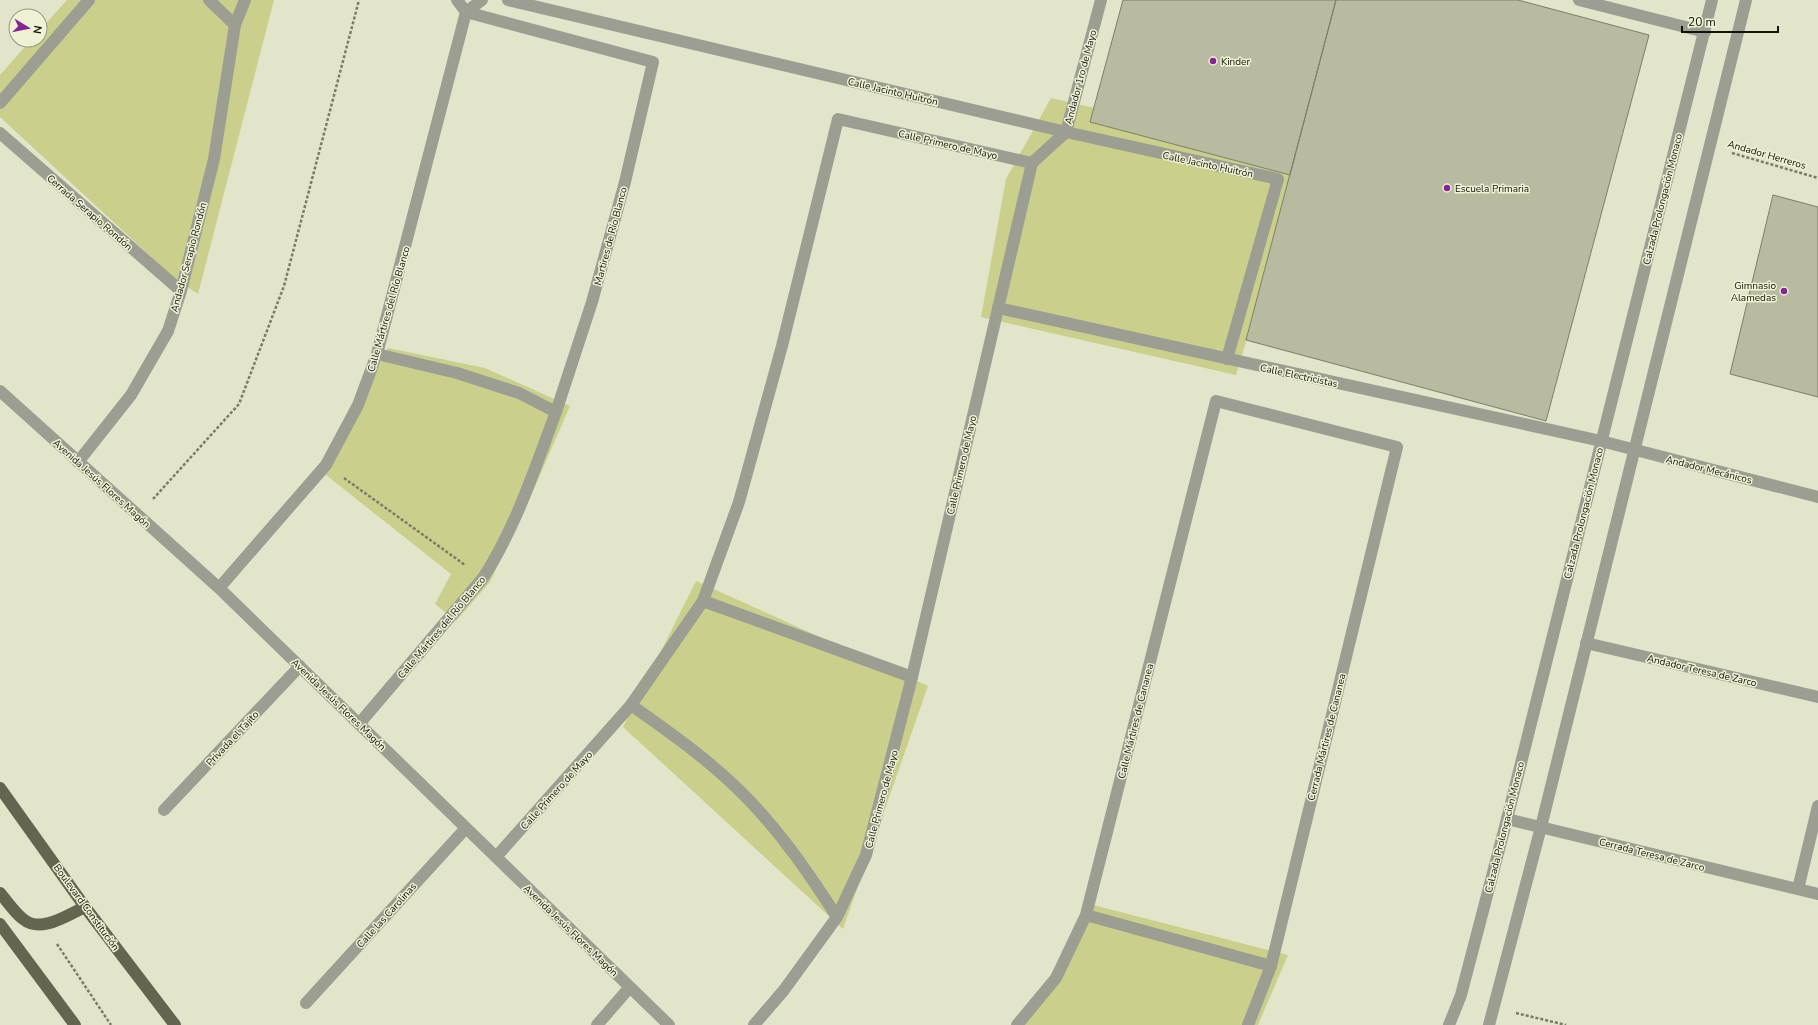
<svg xmlns="http://www.w3.org/2000/svg" width="1818" height="1025" font-family="'Nunito Sans',sans-serif">
	<rect width="100%" height="100%" fill="#e2e5c9"/>
	<path fill="#cbcf8c" d="M67 0H274L198 294 175 279 0 117V75L31 40H40V30Z
		M1051 98 1302 156 1236 375 981 317 1006 179Z
		M388 348 485 368 570 406 530 498 490 582 456 621 435 604 451 574 326 475Z
		M696 581 928 686 843 929 623 727Z
		M1093 905 1288 955 1258 1025H1024L1061 981Z"/>
	<path fill="#b9bba0" stroke="#7e7f66" d="M1123 0H1336L1290 175 1090 122Z
		M1336 0H1518L1649 35 1546 421 1246 340Z
		M1773 195 1818 207V397L1730 374Z"/>
	<g fill="none" stroke-linecap="round" stroke-linejoin="round">
		<path stroke="#7a7c69" stroke-width="2.5" stroke-dasharray="3 2" stroke-linecap="butt" d="M1732 153 1818 178
			M344 478 465 565
			M153 499 239 404 284 286 359 0
			M57 944 111 1025
			M1516 1013 1566 1025"/>
		<path stroke="#9c9e92" stroke-width="12" d="M457 0 466 12 482 0
			M508 0 1066 132 1278 179 1227 359
			M1579 0 1705 32
			M235 25 245 0
			M1032 163 1066 132 1101 0
			M998 308 1601 441
			M78 462 131 395 168 331
			M1586 643 1818 697
			M631 705C672 734 712 762 747 798 782 834 810 875 837 917
			M359 724 483 578C516 527 535 468 556 412
			M754 1025 784 990 837 917 866 855 912 677
			M1248 1025 1271 966"/>
		<path stroke="#9c9e92" stroke-width="12" d="M0 103 89 0
			M0 133 181 291
			M168 331 181 291 214 159 235 25 209 0
			M0 391 219 588 669 1025
			M1601 441 1818 497
			M219 588 326 465 358 405 377 354 466 12 653 62 625 182 592 302 556 412 519 393 457 373 377 354
			M164 810 300 666
			M1507 819 1818 894
			M496 857 631 705 703 601 739 502 782 346 838 119 1032 163 912 677 703 601
			M1798 889 1818 806
			M306 1003 466 828
			M597 1025 630 987
			M1017 1025 1056 978 1086 915 1216 401 1397 447 1271 966 1086 915"/>
		<path stroke="#9c9e92" stroke-width="12" d="M1449 1025 1461 995 1507 819 1712 0
			M1489 1025 1541 827 1746 0"/>
		<path stroke="#646550" stroke-width="12" d="M0 788 85 907 175 1025
			M0 893C7 901 14 912 23 919 41 934 67 915 85 907
			M0 924 75 1025"/>
	</g>
	<g fill="#822793" stroke="#f0f2d6" stroke-width="1.5">
		<circle cx="1213" cy="61" r="4"/>
		<circle cx="1447" cy="188" r="4"/>
		<circle cx="1784" cy="291" r="4"/>
	</g>
	<g text-anchor="middle" stroke-width="3" stroke-linejoin="round" paint-order="stroke">
		<g font-size="10" fill="#121209" stroke="#f0f2d6" text-anchor="start">
			<text x="1221" y="65">Kinder</text>
			<text x="1455" y="192">Escuela Primaria</text>
			<text x="1776" y="289" text-anchor="end">Gimnasio<tspan x="1776" dy="12">Alamedas</tspan></text>
		</g>
		<g font-size="10" fill="#121209" stroke="#f0f2d6">
			<text transform="translate(1080 77) rotate(-75)" y="4">Andador 1ro de Mayo</text>
			<text transform="translate(893 91) rotate(13)" y="4">Calle Jacinto Huitrón</text>
			<text transform="translate(948 144) rotate(13)" y="4">Calle Primero de Mayo</text>
			<text transform="translate(1767 154) rotate(16)" y="4">Andador Herreros</text>
			<text transform="translate(1208 164) rotate(12)" y="4">Calle Jacinto Huitrón</text>
			<text transform="translate(1662 199) rotate(-76)" y="4">Calzada Prolongación Monaco</text>
			<text transform="translate(90 212) rotate(41)" y="4">Cerrada Serapio Rondón</text>
			<text transform="translate(610 236) rotate(-75)" y="4">Martires de Río Blanco</text>
			<text transform="translate(188 257) rotate(-75)" y="4">Andador Serapio Rondón</text>
			<text transform="translate(388 309) rotate(-74)" y="4">Calle Mártires del Río Blanco</text>
			<text transform="translate(1299 375) rotate(12)" y="4">Calle Electricistas</text>
			<text transform="translate(961 465) rotate(-77)" y="4">Calle Primero de Mayo</text>
			<text transform="translate(1709 469) rotate(14)" y="4">Andador Mecánicos</text>
			<text transform="translate(102 483) rotate(42)" y="4">Avenida Jesús Flores Magón</text>
			<text transform="translate(1583 513) rotate(-76)" y="4">Calzada Prolongación Monaco</text>
			<text transform="translate(441 627) rotate(-50)" y="4">Calle Mártires del Río Blanco</text>
			<text transform="translate(1702 670) rotate(13)" y="4">Andador Teresa de Zarco</text>
			<text transform="translate(339 704) rotate(44)" y="4">Avenida Jesús Flores Magón</text>
			<text transform="translate(1135 721) rotate(-76)" y="4">Calle Mártires de Cananea</text>
			<text transform="translate(1326 737) rotate(-76)" y="4">Cerrada Mártires de Cananea</text>
			<text transform="translate(232 738) rotate(-47)" y="4">Privada el Tajito</text>
			<text transform="translate(556 790) rotate(-48)" y="4">Calle Primero de Mayo</text>
			<text transform="translate(881 799) rotate(-75)" y="4">Calle Primero de Mayo</text>
			<text transform="translate(1504 827) rotate(-76)" y="4">Calzada Prolongación Monaco</text>
			<text transform="translate(1652 854) rotate(14)" y="4">Cerrada Teresa de Zarco</text>
			<text transform="translate(87 907) rotate(54)" y="4">Boulevard Constitución</text>
			<text transform="translate(386 915) rotate(-48)" y="4">Calle las Carolinas</text>
			<text transform="translate(571 930) rotate(44)" y="4">Avenida Jesús Flores Magón</text>
		</g>
	</g>
	<g transform="translate(28 28) rotate(100)"><circle r="19" fill="#f0f2d6" stroke="#979884"/>
	<path d="M0-3L7 15L0 10L-7 15Z" fill="#822793"/>
	<text y="-6" font-size="11" font-weight="bold" text-anchor="middle" fill="#121209">N</text>
	</g>
	<path d="M1682 26v6h96v-6" fill="none" stroke="#121209" stroke-width="2"/>
	<text x="1688" y="26" font-size="12" fill="#121209" stroke="#f0f2d6" stroke-width="3" paint-order="stroke">20 m</text>
</svg>
